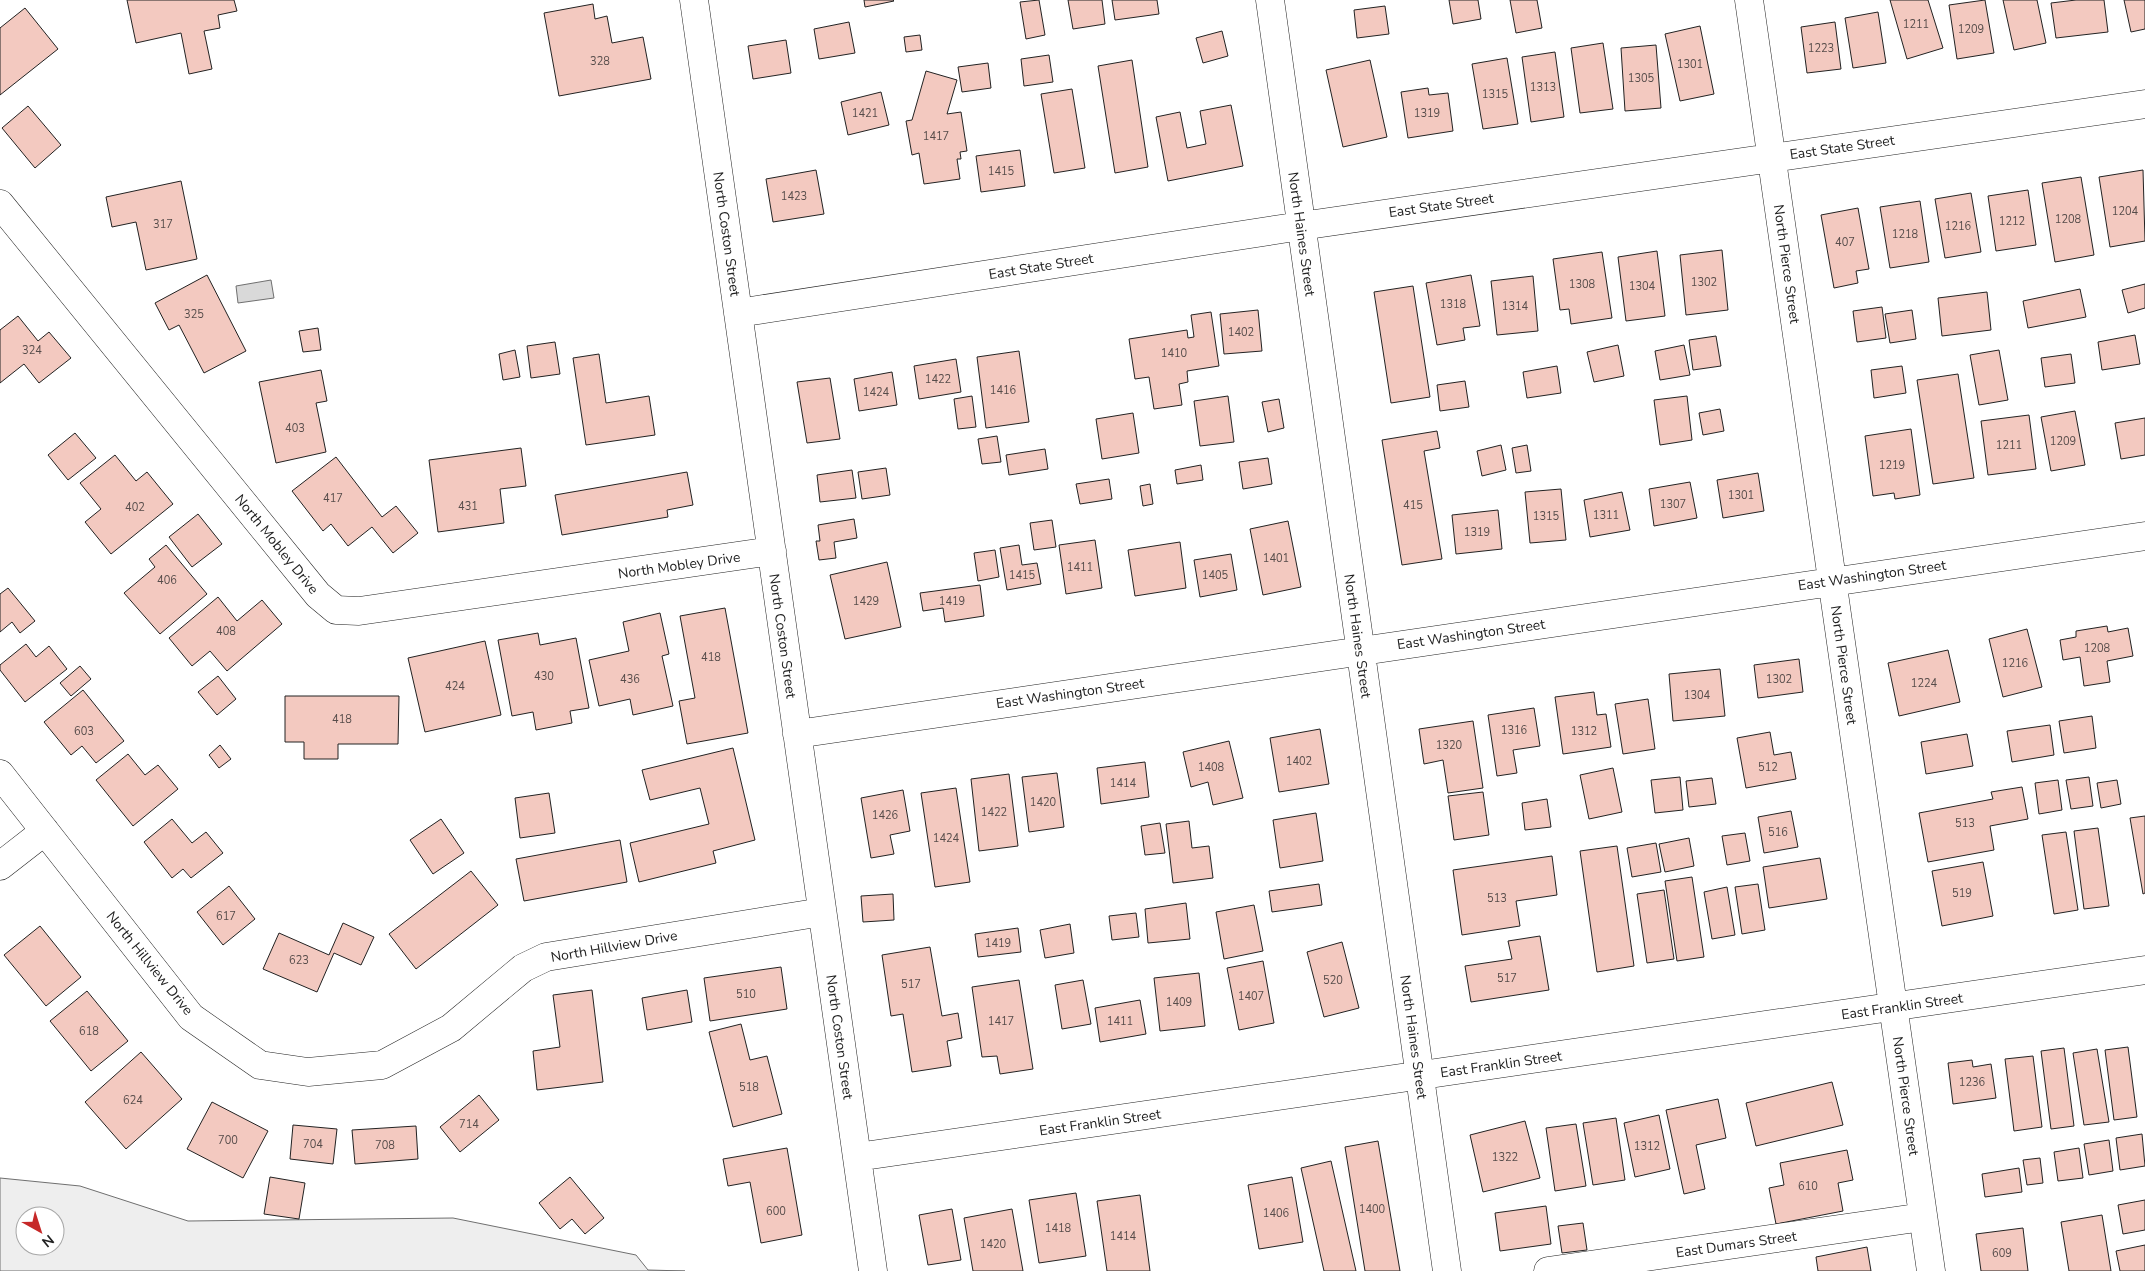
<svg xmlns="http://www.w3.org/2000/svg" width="2145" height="1271" font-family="'Nunito Sans',sans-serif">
	<rect width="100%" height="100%" fill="#fff"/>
	<path fill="#eee" stroke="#6f6f6f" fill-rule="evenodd" d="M0 1178 80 1186 188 1221 453 1218 636 1255 648 1270 685 1271H0ZM25 1216H55V1246H25Z"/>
	<path fill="#d9d9d9" stroke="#6f6f6f" d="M271 280 274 298 238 303 236 286Z"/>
	<path fill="#f3c9c0" stroke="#222" d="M127 0H234L237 11 218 15 220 28 204 31 212 69 189 74 181 33 136 43Z
		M864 0H893L894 1 865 7Z
		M1039 0 1045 35 1026 39 1020 2Z
		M1068 0H1102L1105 24 1073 29Z
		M1112 0H1157L1159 14 1115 20Z
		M1449 0H1478L1481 19 1453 24Z
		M1510 0H1537L1542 28 1516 33Z
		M1890 0H1928L1943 48 1907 59Z
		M1985 0 1994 53 1957 59 1949 5Z
		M2003 0H2037L2046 43 2014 50Z
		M2076 0H2104L2108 32 2056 38 2051 3Z
		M2124 0H2145V29L2131 32Z
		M593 4 595 19 607 16 612 43 643 37 651 79 559 96 544 13Z
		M1385 6 1389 34 1357 38 1354 10Z
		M25 8 58 49 0 95V28Z
		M1878 12 1886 63 1853 68 1845 18Z
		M849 22 855 53 819 59 814 29Z
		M1835 22 1841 69 1807 73 1801 27Z
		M1700 26 1714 94 1680 101 1665 34Z
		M1222 31 1228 56 1203 63 1196 38Z
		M920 35 922 50 906 52 904 37Z
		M786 40 791 73 753 79 748 46Z
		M1603 43 1613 109 1580 113 1571 48Z
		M1656 45 1661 108 1625 111 1621 48Z
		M1555 52 1564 117 1531 122 1522 57Z
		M1049 55 1053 82 1024 86 1021 59Z
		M1507 58 1518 124 1483 129 1472 64Z
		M1132 60 1148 167 1115 173 1098 66Z
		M1370 60 1387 137 1343 147 1326 70Z
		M988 63 991 88 962 92 958 67Z
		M926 71 957 80 947 114 961 112 967 151 960 152 961 159H957L960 179 924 184 919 153 912 155 906 121 912 120Z
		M1428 88 1429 95 1448 93 1453 131 1408 138 1401 92Z
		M1072 89 1085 168 1054 173 1041 94Z
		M881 92 889 125 848 135 841 102Z
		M1231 105 1243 166 1168 181 1156 117 1180 112 1187 148 1206 144 1200 111Z
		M28 106 61 145 35 168 2 128Z
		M1020 150 1025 186 981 192 976 156Z
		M816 170 824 214 773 222 766 179Z
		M2143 170 2145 241 2110 247 2099 177Z
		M2081 177 2094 255 2055 262 2042 183Z
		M181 181 197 259 146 270 136 222 112 227 106 197Z
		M2028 190 2036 245 1996 251 1988 196Z
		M1971 193 1981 252 1945 258 1935 199Z
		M1920 201 1929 262 1890 268 1880 207Z
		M1858 208 1869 269 1856 271 1858 283 1834 288 1821 215Z
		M1722 250 1728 310 1686 315 1680 255Z
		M1657 251 1665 316 1626 321 1618 257Z
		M1602 252 1612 318 1571 324 1569 309 1560 310 1553 259Z
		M207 275 246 351 204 373 179 325 169 330 155 303Z
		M1471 275 1480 326 1463 328 1465 340 1437 345 1426 283Z
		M1533 276 1538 331 1497 335 1491 281Z
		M2145 284V308L2128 313 2122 290Z
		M1413 286 1430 397 1391 403 1374 292Z
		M2080 289 2086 317 2028 328 2023 301Z
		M1987 292 1991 330 1942 336 1938 298Z
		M1882 307 1886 338 1857 342 1853 311Z
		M1258 310 1262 351 1224 354 1220 314Z
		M1912 310 1916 339 1890 343 1885 314Z
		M1211 312 1219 366 1187 371 1188 382 1179 384 1182 405 1154 409 1149 377 1135 379 1129 339 1187 330 1188 338 1194 337 1191 315Z
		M18 316 38 341 49 332 71 358 39 383 24 364 0 383V330Z
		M318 328 321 350 303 352 299 331Z
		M2135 335 2140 364 2102 370 2098 342Z
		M1716 336 1721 366 1693 370 1689 340Z
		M555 342 560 374 531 378 527 346Z
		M1618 345 1624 376 1594 382 1587 352Z
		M1684 345 1690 375 1660 380 1655 351Z
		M515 350 520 377 503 380 499 354Z
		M1999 350 2008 400 1979 405 1970 355Z
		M1019 351 1029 422 986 428 977 357Z
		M599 354 606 403 649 396 655 435 586 445 573 358Z
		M2071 354 2075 383 2045 387 2041 358Z
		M956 359 961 392 919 399 914 366Z
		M1557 366 1561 393 1527 398 1523 372Z
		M1902 366 1906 393 1874 398 1871 370Z
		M321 370 327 401 316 403 326 452 276 463 259 382Z
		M892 372 897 405 859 411 854 379Z
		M1958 374 1974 478 1933 484 1917 380Z
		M830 378 840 439 807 443 797 382Z
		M1465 381 1469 407 1440 411 1437 385Z
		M972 396 976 427 958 429 954 399Z
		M1228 396 1234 442 1200 446 1194 401Z
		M1687 396 1692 440 1660 445 1654 400Z
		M1279 399 1284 428 1268 432 1262 402Z
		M1720 409 1724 431 1703 435 1699 413Z
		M2075 411 2085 465 2051 471 2041 417Z
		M1133 413 1139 453 1102 459 1096 419Z
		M2029 415 2036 469 1988 475 1981 421Z
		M2145 418V455L2121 459 2115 423Z
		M1911 429 1920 495 1895 499 1894 493 1873 496 1865 436Z
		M1437 431 1440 448 1424 451 1442 559 1402 565 1382 440Z
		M75 433 96 458 68 480 48 455Z
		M997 436 1001 462 982 464 978 439Z
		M1501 445 1506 470 1482 476 1477 451Z
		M1527 445 1531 471 1516 473 1512 448Z
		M521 448 526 486 500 489 504 523 438 532 429 460Z
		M1045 449 1048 469 1009 475 1006 455Z
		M115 455 136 481 147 472 173 504 111 554 85 522 101 509 80 483Z
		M336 457 382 517 396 506 418 533 393 553 372 527 348 546 331 524 323 531 292 491Z
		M1268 458 1272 484 1243 489 1239 462Z
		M1201 465 1203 480 1177 484 1175 470Z
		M886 468 890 495 862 499 858 472Z
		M852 470 856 498 820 502 817 475Z
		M687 472 693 505 667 510 668 517 562 535 555 495Z
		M1758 473 1764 511 1723 518 1717 480Z
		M1109 479 1112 499 1080 504 1076 484Z
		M1690 482 1697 518 1654 526 1649 489Z
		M1150 484 1153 504 1143 506 1140 486Z
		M1561 489 1566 540 1530 543 1525 492Z
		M1622 492 1630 530 1590 537 1584 500Z
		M1498 510 1502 549 1456 554 1452 515Z
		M198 514 222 544 192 567 169 537Z
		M854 519 857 538 834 542 836 558 819 560 816 541H820L818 525Z
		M1052 520 1056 547 1034 550 1030 523Z
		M1288 521 1301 587 1263 595 1250 529Z
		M1095 540 1102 588 1066 594 1059 545Z
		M1180 542 1186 588 1135 596 1128 550Z
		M166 545 207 594 160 634 124 593 155 567 149 559Z
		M1019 545 1022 565 1037 563 1041 584 1007 590 1000 548Z
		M995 550 999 577 978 581 974 553Z
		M1231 554 1237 590 1200 597 1194 560Z
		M887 562 901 627 845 639 830 575Z
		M980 585 984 616 945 622 943 608 923 611 920 593Z
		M8 588 35 621 20 633 12 622 0 632V594Z
		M218 597 237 621 262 600 282 624 227 671 210 651 192 666 169 638Z
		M725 608 748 733 687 744 679 701 695 698 680 616Z
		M660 613 669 654 662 656 673 706 633 715 630 699 599 706 589 660 629 651 623 622Z
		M2107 626 2108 632 2128 628 2133 656 2107 661 2110 682 2084 686 2080 657 2063 660 2060 640 2076 637V631Z
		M2027 629 2042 687 2003 697 1989 639Z
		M538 633 540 645 576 638 589 708 570 711 572 723 536 730 533 712 512 716 498 640Z
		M485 641 501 715 425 732 408 658Z
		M26 644 36 657 49 646 67 669 25 702 0 670V665Z
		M1948 650 1960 702 1899 716 1888 663Z
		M1799 659 1803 692 1758 698 1754 665Z
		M80 666 91 679 71 696 60 683Z
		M1720 669 1725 716 1673 721 1669 674Z
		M218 676 236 699 217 715 198 692Z
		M83 690 124 741 96 763 82 746 71 755 44 722Z
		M1594 692 1597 715 1606 714 1611 747 1563 754 1555 697Z
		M285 696H399L398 744H338V759H304V742H285Z
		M1648 699 1655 749 1623 754 1615 704Z
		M1534 708 1540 746 1513 750 1517 773 1497 776 1488 715Z
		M2092 716 2096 748 2064 753 2059 721Z
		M1473 721 1483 788 1448 793 1443 760 1424 764 1419 729Z
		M2050 725 2054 755 2012 762 2007 731Z
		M1320 729 1329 784 1279 792 1270 738Z
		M1770 732 1774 755 1791 752 1796 779 1746 788 1737 738Z
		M1967 734 1973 766 1926 774 1921 742Z
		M1229 741 1243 798 1213 805 1208 782 1191 787 1183 752Z
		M220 745 231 759 219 768 209 755Z
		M733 748 755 840 713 851 716 863 639 882 630 843 709 824 700 788 650 800 642 770Z
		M128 754 145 775 158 765 178 789 133 826 96 780Z
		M1145 762 1149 797 1101 804 1097 768Z
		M1613 768 1622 812 1589 819 1580 775Z
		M1057 773 1064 827 1029 832 1022 777Z
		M1009 774 1018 846 979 851 971 779Z
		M1680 777 1683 810 1655 813 1651 780Z
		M2089 777 2093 806 2071 809 2066 780Z
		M1712 778 1716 804 1689 807 1686 781Z
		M2058 780 2062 810 2039 814 2035 783Z
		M2117 780 2121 804 2101 808 2097 783Z
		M2022 787 2028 819 1990 826 1994 850 1928 862 1919 813 1993 799 1991 792Z
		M956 788 970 882 935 887 921 793Z
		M903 790 910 831 890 835 894 854 871 858 861 798Z
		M1483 792 1489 835 1454 840 1448 796Z
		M549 793 555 833 520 838 515 798Z
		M1547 799 1551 827 1525 830 1522 803Z
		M1791 811 1798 847 1764 853 1758 817Z
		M1316 813 1323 861 1280 868 1273 820Z
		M2145 816V893L2143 894 2130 818Z
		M172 819 192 843 206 832 223 853 191 878 183 869 172 878 144 842Z
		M441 819 464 853 433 874 410 840Z
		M1189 821 1192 848 1209 846 1213 878 1173 883 1166 824Z
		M1160 823 1165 853 1145 855 1141 826Z
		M2098 828 2109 906 2084 909 2074 831Z
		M2066 832 2078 910 2054 914 2042 835Z
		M1745 833 1750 861 1727 865 1722 836Z
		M1689 838 1694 866 1665 872 1659 844Z
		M620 840 627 882 524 901 516 859Z
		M1656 843 1661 872 1632 877 1627 848Z
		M1617 846 1634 966 1597 972 1580 851Z
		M1552 856 1557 895 1516 901 1520 926 1462 935 1453 870Z
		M1820 858 1827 899 1769 908 1763 867Z
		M1983 862 1993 916 1942 926 1932 871Z
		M471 871 498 905 416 969 389 934Z
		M1692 877 1704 957 1677 961 1665 881Z
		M1319 884 1322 905 1272 912 1269 891Z
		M1758 884 1765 930 1742 934 1735 887Z
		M229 886 255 919 223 945 197 912Z
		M1727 887 1735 935 1712 939 1704 892Z
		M1664 890 1674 959 1647 963 1637 894Z
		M893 894 894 920 863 922 861 896Z
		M1186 903 1190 939 1148 943 1145 909Z
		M1254 905 1263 951 1224 959 1216 912Z
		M1136 913 1139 937 1112 940 1109 916Z
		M343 923 374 937 361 965 334 953 317 992 263 969 279 933 329 955Z
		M1070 924 1074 953 1045 958 1040 930Z
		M40 926 81 977 46 1006 4 955Z
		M1018 928 1021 952 978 957 975 934Z
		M1540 936 1549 990 1471 1002 1465 966 1512 959 1508 941Z
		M1342 942 1359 1008 1324 1017 1307 952Z
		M930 947 942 1016 958 1013 962 1038 947 1041 951 1066 912 1072 903 1014 891 1016 882 955Z
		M1263 961 1274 1023 1239 1030 1227 968Z
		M781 967 787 1009 710 1021 704 978Z
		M1199 973 1205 1026 1160 1031 1154 978Z
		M1019 980 1033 1069 1000 1074 997 1056 982 1057 972 987Z
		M1083 980 1091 1024 1062 1029 1055 985Z
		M592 990 603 1082 537 1090 533 1051 560 1047 553 995Z
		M687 990 692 1022 647 1030 642 998Z
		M87 991 128 1041 91 1071 50 1021Z
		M1140 1000 1146 1034 1100 1042 1095 1008Z
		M741 1024 750 1060 767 1056 782 1114 733 1127 709 1032Z
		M2128 1047 2137 1117 2114 1120 2105 1050Z
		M2064 1048 2074 1126 2051 1129 2041 1051Z
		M2097 1049 2109 1122 2084 1125 2073 1053Z
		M141 1052 182 1099 126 1149 85 1102Z
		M2033 1056 2042 1127 2014 1131 2005 1059Z
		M1972 1060 1973 1067 1991 1064 1996 1098 1953 1104 1948 1063Z
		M1832 1082 1843 1125 1756 1146 1746 1103Z
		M479 1095 499 1120 460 1152 440 1127Z
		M1718 1099 1726 1138 1696 1145 1705 1189 1684 1194 1666 1110Z
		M212 1102 268 1131 243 1178 187 1149Z
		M1659 1115 1670 1169 1635 1177 1624 1123Z
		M1616 1118 1625 1180 1593 1185 1583 1123Z
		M1525 1121 1540 1178 1483 1192 1470 1135Z
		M1576 1124 1586 1186 1555 1191 1546 1128Z
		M293 1125 337 1129 333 1164 290 1159Z
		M416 1126 418 1159 355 1164 352 1130Z
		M2142 1134 2145 1166 2120 1170 2116 1138Z
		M2109 1140 2113 1171 2089 1175 2084 1144Z
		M1378 1141 1400 1271H1365L1345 1147Z
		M787 1148 802 1235 761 1243 750 1182 728 1186 723 1159Z
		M2079 1148 2083 1178 2058 1181 2054 1152Z
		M1847 1150 1853 1180 1838 1183 1843 1211 1776 1224 1769 1188 1784 1185 1780 1163Z
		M2040 1158 2043 1183 2027 1185 2023 1160Z
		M1331 1161 1356 1271H1324L1301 1168Z
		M2019 1168 2022 1192 1985 1197 1982 1174Z
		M270 1177 305 1183 299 1219 264 1214Z
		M570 1177 604 1218 585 1234 572 1219 560 1229 539 1203Z
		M1292 1177 1303 1242 1259 1249 1248 1185Z
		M1076 1193 1086 1256 1039 1263 1029 1200Z
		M1140 1195 1150 1271H1107L1097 1201Z
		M2145 1200V1230L2123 1234 2118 1205Z
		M1546 1206 1551 1244 1500 1251 1495 1213Z
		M952 1209 961 1260 928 1265 919 1215Z
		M1012 1209 1023 1271H973L964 1218Z
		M2102 1215 2111 1271H2069L2061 1222Z
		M1583 1223 1587 1250 1562 1253 1558 1226Z
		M2023 1228 2028 1271H1981L1976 1234Z
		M2145 1245V1271H2120L2116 1251Z
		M1867 1247 1871 1271H1818L1816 1257Z"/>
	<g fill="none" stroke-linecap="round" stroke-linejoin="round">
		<defs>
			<path id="minor" d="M694 0 873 1271
				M1270 0 1447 1271
				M1749 0 1931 1271
				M0 204 318 595 336 610 359 611 772 551
				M738 313 1301 226 2145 104
				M797 734 2145 536
				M0 774 191 1017 260 1065 308 1072 382 1065 451 1028 523 968 546 957 822 912
				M0 866 45 831
				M857 1157 2145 970
				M1548 1271 1923 1217"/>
		</defs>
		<use href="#minor" stroke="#222" stroke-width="29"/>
		<use href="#minor" stroke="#fff" stroke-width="28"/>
	</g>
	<g text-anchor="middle" stroke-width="4" stroke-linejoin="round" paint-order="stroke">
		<g font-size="11" fill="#564c4a">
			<text x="1916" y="28">1211</text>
			<text x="1971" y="33">1209</text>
			<text x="1821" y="52">1223</text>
			<text x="600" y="65">328</text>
			<text x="1690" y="68">1301</text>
			<text x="1641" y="82">1305</text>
			<text x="1543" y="91">1313</text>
			<text x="1495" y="98">1315</text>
			<text x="865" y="117">1421</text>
			<text x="1427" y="117">1319</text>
			<text x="936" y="140">1417</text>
			<text x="1001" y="175">1415</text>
			<text x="794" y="200">1423</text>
			<text x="2125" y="215">1204</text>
			<text x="2068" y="223">1208</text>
			<text x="2012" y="225">1212</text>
			<text x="163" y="228">317</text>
			<text x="1958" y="230">1216</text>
			<text x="1905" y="238">1218</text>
			<text x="1845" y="246">407</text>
			<text x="1704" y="286">1302</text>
			<text x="1582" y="288">1308</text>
			<text x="1642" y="290">1304</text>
			<text x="1453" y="308">1318</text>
			<text x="1515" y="310">1314</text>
			<text x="194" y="318">325</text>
			<text x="1241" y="336">1402</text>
			<text x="32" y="354">324</text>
			<text x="1174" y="357">1410</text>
			<text x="938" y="383">1422</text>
			<text x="1003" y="394">1416</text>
			<text x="876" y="396">1424</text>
			<text x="295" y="432">403</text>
			<text x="2063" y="445">1209</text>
			<text x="2009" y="449">1211</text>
			<text x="1892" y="469">1219</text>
			<text x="1741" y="499">1301</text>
			<text x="333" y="502">417</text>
			<text x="1673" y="508">1307</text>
			<text x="1413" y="509">415</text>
			<text x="468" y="510">431</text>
			<text x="135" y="511">402</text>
			<text x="1606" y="519">1311</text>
			<text x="1546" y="520">1315</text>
			<text x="1477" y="536">1319</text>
			<text x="1276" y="562">1401</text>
			<text x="1080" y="571">1411</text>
			<text x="1022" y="579">1415</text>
			<text x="1215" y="579">1405</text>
			<text x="167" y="584">406</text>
			<text x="866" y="605">1429</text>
			<text x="952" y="605">1419</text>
			<text x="226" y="635">408</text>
			<text x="2097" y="652">1208</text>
			<text x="711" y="661">418</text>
			<text x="2015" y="667">1216</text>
			<text x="544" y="680">430</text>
			<text x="630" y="683">436</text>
			<text x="1779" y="683">1302</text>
			<text x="1924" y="687">1224</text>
			<text x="455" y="690">424</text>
			<text x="1697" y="699">1304</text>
			<text x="342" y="723">418</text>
			<text x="1514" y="734">1316</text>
			<text x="84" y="735">603</text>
			<text x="1584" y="735">1312</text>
			<text x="1449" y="749">1320</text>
			<text x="1299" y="765">1402</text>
			<text x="1211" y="771">1408</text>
			<text x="1768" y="771">512</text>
			<text x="1123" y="787">1414</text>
			<text x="1043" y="806">1420</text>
			<text x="994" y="816">1422</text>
			<text x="885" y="819">1426</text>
			<text x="1965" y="827">513</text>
			<text x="1778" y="836">516</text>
			<text x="946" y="842">1424</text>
			<text x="1962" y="897">519</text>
			<text x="1497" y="902">513</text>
			<text x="226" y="920">617</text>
			<text x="998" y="947">1419</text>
			<text x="299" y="964">623</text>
			<text x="1507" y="982">517</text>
			<text x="1333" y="984">520</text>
			<text x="911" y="988">517</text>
			<text x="746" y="998">510</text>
			<text x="1251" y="1000">1407</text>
			<text x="1179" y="1006">1409</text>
			<text x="1001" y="1025">1417</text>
			<text x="1120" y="1025">1411</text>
			<text x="89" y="1035">618</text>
			<text x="1972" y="1086">1236</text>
			<text x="749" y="1091">518</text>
			<text x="133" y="1104">624</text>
			<text x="469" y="1128">714</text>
			<text x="228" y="1144">700</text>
			<text x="313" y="1148">704</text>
			<text x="385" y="1149">708</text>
			<text x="1647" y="1150">1312</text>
			<text x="1505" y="1161">1322</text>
			<text x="1808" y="1190">610</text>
			<text x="1372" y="1213">1400</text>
			<text x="776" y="1215">600</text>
			<text x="1276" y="1217">1406</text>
			<text x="1058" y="1232">1418</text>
			<text x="1123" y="1240">1414</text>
			<text x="993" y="1248">1420</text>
			<text x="2002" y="1257">609</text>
		</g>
		<g font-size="14" fill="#222" stroke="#fff">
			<text transform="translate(1842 147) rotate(-8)" y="5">East State Street</text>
			<text transform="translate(1441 205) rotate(-8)" y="5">East State Street</text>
			<text transform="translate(727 234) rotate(82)" y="5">North Coston Street</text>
			<text transform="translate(1302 234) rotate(82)" y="5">North Haines Street</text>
			<text transform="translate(1787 264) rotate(82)" y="5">North Pierce Street</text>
			<text transform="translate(1041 266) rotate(-9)" y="5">East State Street</text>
			<text transform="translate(277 544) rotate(51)" y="5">North Mobley Drive</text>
			<text transform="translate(679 565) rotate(-8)" y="5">North Mobley Drive</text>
			<text transform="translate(1872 575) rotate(-8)" y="5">East Washington Street</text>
			<text transform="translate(1471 634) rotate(-8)" y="5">East Washington Street</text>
			<text transform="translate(783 636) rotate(82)" y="5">North Coston Street</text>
			<text transform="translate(1358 636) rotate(82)" y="5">North Haines Street</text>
			<text transform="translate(1844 665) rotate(82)" y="5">North Pierce Street</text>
			<text transform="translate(1070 693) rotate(-8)" y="5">East Washington Street</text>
			<text transform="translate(614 946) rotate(-10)" y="5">North Hillview Drive</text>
			<text transform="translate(150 963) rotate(51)" y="5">North Hillview Drive</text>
			<text transform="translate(1902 1006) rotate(-8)" y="5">East Franklin Street</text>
			<text transform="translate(840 1037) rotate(82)" y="5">North Coston Street</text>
			<text transform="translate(1414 1037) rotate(82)" y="5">North Haines Street</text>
			<text transform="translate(1501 1064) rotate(-8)" y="5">East Franklin Street</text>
			<text transform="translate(1906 1096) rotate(82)" y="5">North Pierce Street</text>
			<text transform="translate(1100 1122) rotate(-8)" y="5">East Franklin Street</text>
			<text transform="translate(1736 1244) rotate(-8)" y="5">East Dumars Street</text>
		</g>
	</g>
	<g transform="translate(40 1231) rotate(141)"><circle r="24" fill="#ffffff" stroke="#a7a7a7"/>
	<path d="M0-4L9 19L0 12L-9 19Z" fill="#c62828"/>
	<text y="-8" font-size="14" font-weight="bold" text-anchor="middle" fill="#222222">N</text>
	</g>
</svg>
